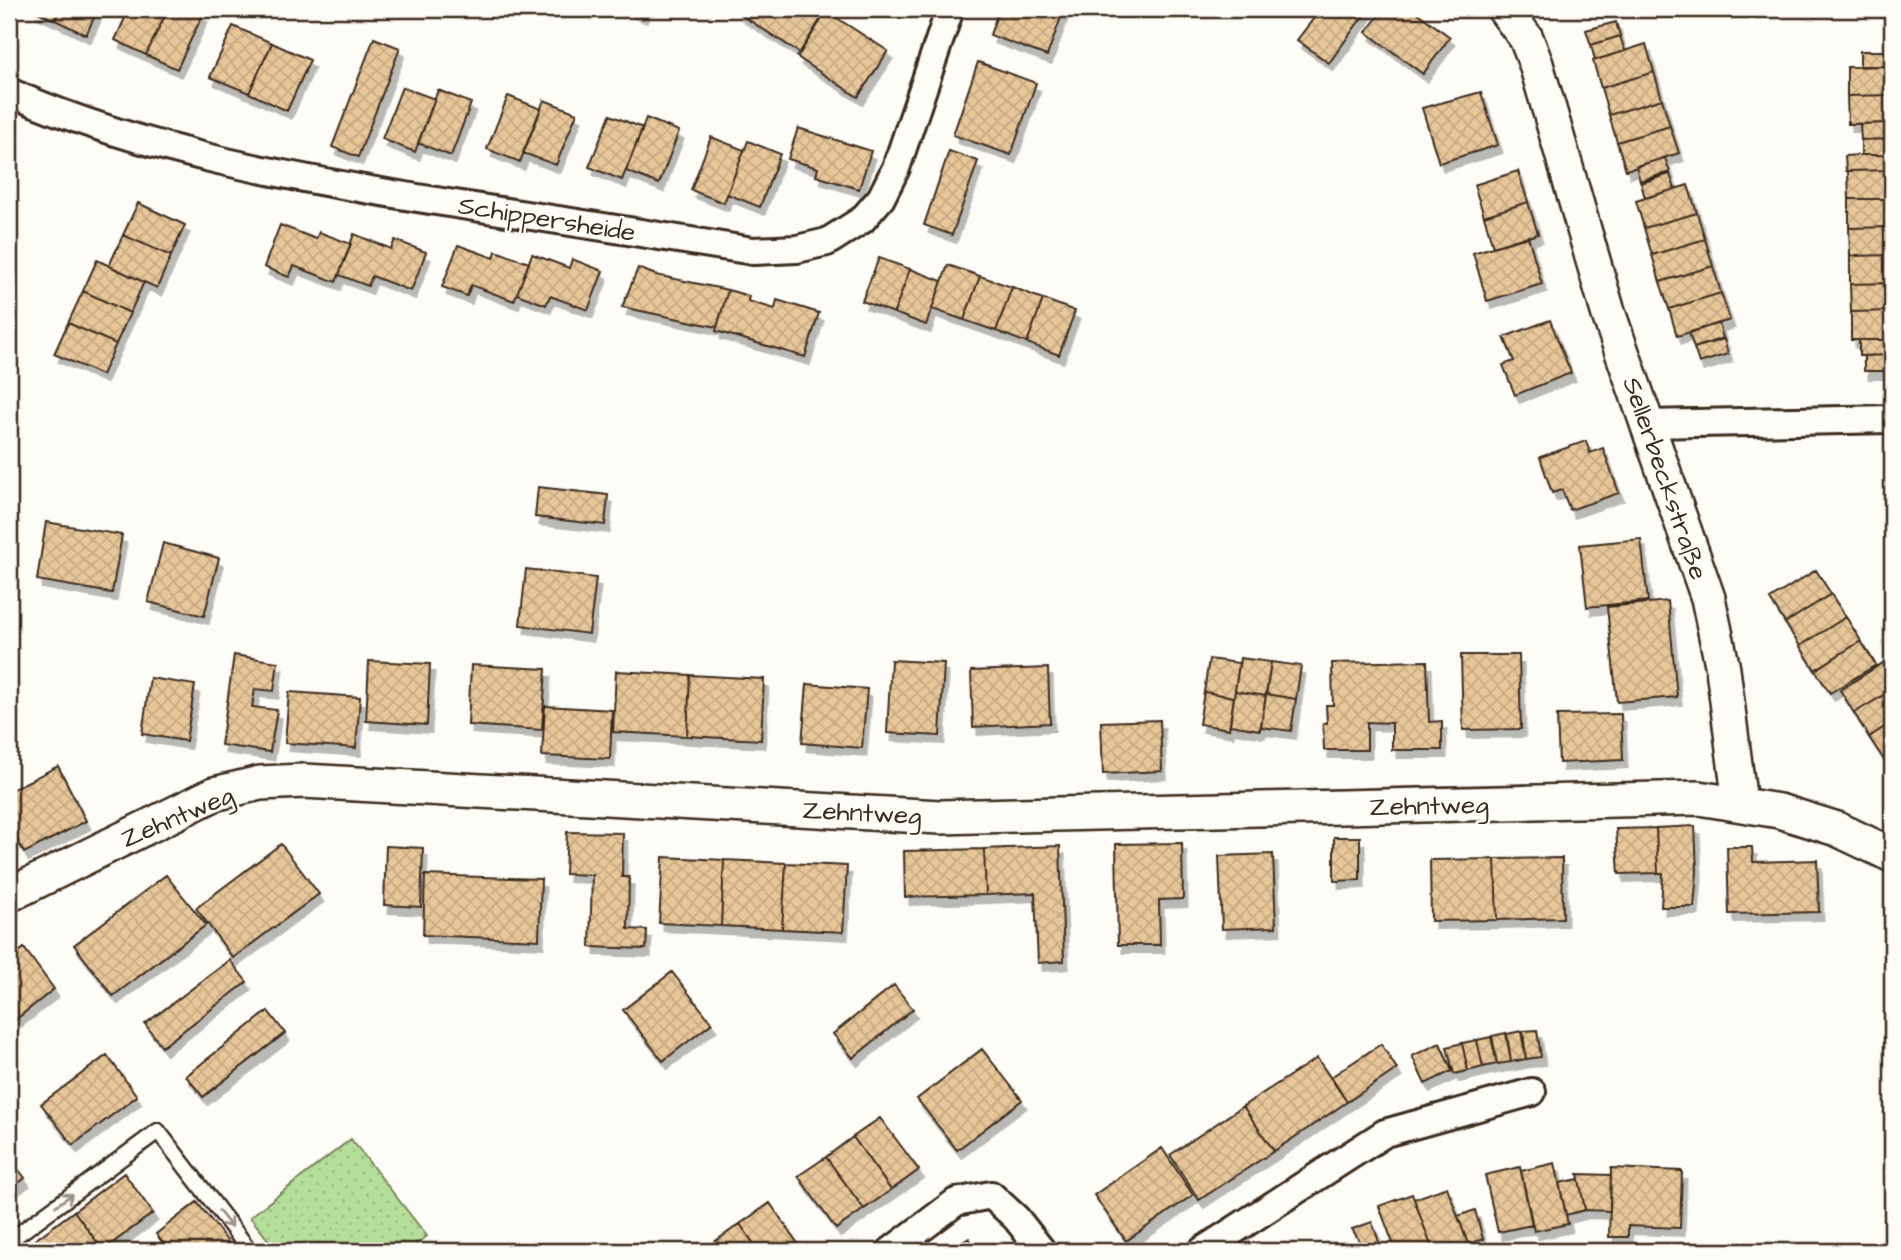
<svg xmlns="http://www.w3.org/2000/svg" width="1901" height="1260" font-family="'Architects Daughter',sans-serif">
	<defs>
		<pattern id="green-dots" width="8" height="8" patternUnits="userSpaceOnUse" patternTransform="scale(1.75)"><rect width="8" height="8" fill="#b5de9a"/><path d="M2 2h.1M6 6h.1" fill="none" stroke="#9dbf84" stroke-width="1.8" stroke-linecap="round"/></pattern>
		<pattern id="building-cross-hatch" width="8" height="8" patternUnits="userSpaceOnUse" patternTransform="scale(1.75)"><rect width="8" height="8" fill="#e7c699"/><path d="M0 0l8 8M0 8l8-8" fill="none" stroke="#c7aa83"/></pattern>
		<filter id="shadow"><feDropShadow dx="4.5" dy="8" stdDeviation="0" flood-color="#0004"/></filter>
	</defs>
	<rect width="100%" height="100%" fill="#fdfcf7"/>
	<filter id="ink" filterUnits="userSpaceOnUse"><feTurbulence type="fractalNoise" baseFrequency=".0143" numOctaves="2"/><feDisplacementMap in="SourceGraphic" scale="14" xChannelSelector="R" yChannelSelector="G"/><feConvolveMatrix kernelMatrix="1 2 1 2 8 2 1 2 1" color-interpolation-filters="sRGB"/></filter>
	<g filter="url(#ink)">
		<path fill="url(#green-dots)" stroke="#78845c" stroke-width="2" d="M351 1139 427 1236 408 1251H277L250 1217Z"/>
		<path fill="url(#building-cross-hatch)" stroke="#3b2a1e" stroke-width="2" filter="url(#shadow)" d="M31 9H60L55 20Z
			M60 9H98L86 35 55 20Z
			M129 9H168L146 55 115 40Z
			M168 9H192L203 14 177 69 146 55Z
			M628 9H645L642 15Z
			M741 9H828L800 53 738 13Z
			M999 9H1064L1047 56 990 35Z
			M1321 9H1368L1329 63 1297 40Z
			M1384 9H1412L1450 37 1423 74 1366 32Z
			M826 11 888 51 858 97 797 57Z
			M1616 22 1620 36 1591 45 1586 30Z
			M233 26 272 43 249 93 210 77Z
			M1620 36 1625 51 1595 60 1591 45Z
			M374 38 400 48 358 157 332 147Z
			M272 43 310 60 287 111 249 93Z
			M1646 44 1654 72 1601 88 1593 61Z
			M1860 51H1890V66H1860Z
			M978 62 1036 83 1011 155 953 135Z
			M1890 66H1892V95L1847 96V67Z
			M1654 72 1662 99 1609 115 1601 88Z
			M402 87 435 99 415 152 382 139Z
			M438 90 471 103 451 156 418 143Z
			M1481 92 1498 145 1439 163 1422 108Z
			M1892 95V123L1848 124 1847 96Z
			M508 96 541 109 520 162 487 149Z
			M1662 99 1670 126 1617 142 1609 115Z
			M544 100 577 113 556 165 523 153Z
			M610 115 643 128 622 180 589 167Z
			M646 118 679 131 659 184 626 171Z
			M1891 123V139L1861 140 1860 124Z
			M1670 126 1679 153 1626 170 1617 142Z
			M798 128 871 151 859 189 816 176 818 168 788 159Z
			M711 137 744 150 724 203 691 190Z
			M1891 139 1892 155H1861V140Z
			M748 141 780 154 760 207 727 194Z
			M949 151 978 161 952 235 924 225Z
			M1861 155H1892V170L1846 171 1845 156Z
			M1665 158 1670 172 1640 181 1636 166Z
			M1892 170V199H1849L1848 171Z
			M1518 171 1528 202 1484 216 1474 185Z
			M1670 174 1675 189 1645 198 1641 183Z
			M1688 185 1697 213 1644 228 1636 201Z
			M1849 199H1892V227L1849 228Z
			M1528 202 1538 234 1493 247 1484 216Z
			M138 203 185 225 171 256 123 235Z
			M1697 213 1705 239 1652 255 1644 228Z
			M280 225 316 239 319 232 351 244 336 282 294 266 289 277 264 267Z
			M1892 227V255L1850 256 1849 228Z
			M354 234 391 249 395 240 426 252 411 291 372 276 368 286 339 275Z
			M123 235 171 256 157 288 109 266Z
			M1528 236 1542 284 1487 301 1473 253Z
			M1705 239 1713 266 1660 282 1652 255Z
			M458 245 494 258 496 251 529 263 514 301 471 285 467 296 442 287Z
			M532 254 569 268 572 259 603 271 588 310 550 296 546 305 517 294Z
			M1892 255V283L1850 284V256Z
			M879 258 910 269 894 313 862 301Z
			M97 260 144 282 130 313 83 291Z
			M948 265 980 276 964 320 932 309Z
			M1713 266 1721 293 1669 309 1660 282Z
			M638 268 656 275 728 290 717 327 622 307Z
			M910 269 942 281 926 325 894 313Z
			M980 276 1012 287 996 331 964 320Z
			M1892 283V311L1851 312 1850 284Z
			M1012 287 1043 299 1027 343 996 331Z
			M728 290 749 296 748 301 775 309 777 300 819 313 805 357 716 331Z
			M83 291 130 313 116 344 68 323Z
			M1721 293 1730 320 1677 336 1669 309Z
			M1043 299 1075 311 1059 355 1027 343Z
			M1892 311V340H1851V312Z
			M1550 320 1571 373 1515 395 1503 365 1514 361 1504 337Z
			M68 323 116 344 102 375 54 354Z
			M1719 323 1723 338 1694 348 1689 333Z
			M1724 339 1728 354 1699 363 1694 348Z
			M1859 340H1892V355L1859 356Z
			M1892 355V371H1864V356Z
			M1586 441 1590 453 1603 448 1619 493 1570 510 1562 490 1552 493 1540 457Z
			M538 487 608 495 605 525 535 517Z
			M46 522 122 535 112 593 37 580Z
			M1889 531H1892V562H1890Z
			M1641 539 1648 601 1587 607 1580 545Z
			M163 543 219 558 204 616 148 602Z
			M526 569 596 578 589 634 520 625Z
			M1816 570 1831 594 1785 623 1770 599Z
			M1831 594 1846 617 1800 646 1785 623Z
			M1668 601 1677 697 1617 702 1607 607Z
			M1846 617 1861 641 1815 670 1800 646Z
			M1861 641 1876 665 1830 693 1815 670Z
			M234 655 278 662 274 691 255 689 252 707 277 710 270 752 221 745Z
			M1461 655H1519L1521 729 1463 730Z
			M1240 658 1271 662 1266 696 1235 691Z
			M1209 659 1239 663 1234 697 1204 692Z
			M891 660 944 663 940 736 887 733Z
			M369 661 430 664 427 725 366 721Z
			M1427 661 1429 722 1442 721V750H1392V723L1367 722V750H1324L1323 723H1327L1326 705H1333L1332 663Z
			M1886 661 1892 671V690L1854 713 1840 690Z
			M1271 662 1301 666 1296 699 1266 694Z
			M471 665 546 669 542 730 468 725Z
			M1048 668 1050 723 973 727 971 671Z
			M616 671 690 675 687 736 613 732Z
			M690 675 764 679 761 740 687 736Z
			M150 678 195 685 186 741 142 734Z
			M807 684 867 689 862 748 802 743Z
			M1892 690V722L1869 737 1854 713Z
			M1235 691 1266 696 1260 730 1230 725Z
			M289 692 360 697 356 748 285 743Z
			M1204 692 1234 697 1229 729 1199 724Z
			M1266 694 1296 699 1291 731 1261 727Z
			M545 706 612 710 610 759 542 756Z
			M1621 714 1623 760 1559 763 1557 715Z
			M1160 720 1162 771 1103 774 1101 722Z
			M1892 722V755L1884 760 1869 737Z
			M1892 755V773L1884 760Z
			M58 766 86 821 24 853 9 824V791Z
			M1695 826 1697 871 1694 907H1661L1663 873H1658L1656 828Z
			M1656 828 1658 873 1619 874 1616 829Z
			M567 832 623 833 622 877H629L628 929 647 930 646 949 590 947 592 875 565 874Z
			M1334 837H1360V880L1334 881Z
			M1182 843 1183 899 1159 900 1160 945H1118L1116 844Z
			M281 844 319 894 233 958 196 908Z
			M386 846 423 848 421 907 384 905Z
			M1060 846 1064 961 1038 963 1035 893 986 895 984 849Z
			M1727 847H1752L1753 862 1817 860 1819 912 1729 914Z
			M984 849 986 895 905 897 904 851Z
			M1273 854 1276 927 1222 929 1219 856Z
			M663 857 724 860 721 926 659 923Z
			M1562 858 1563 918 1497 920 1495 859Z
			M1495 859 1497 920 1431 921 1430 860Z
			M724 860 786 863 782 929 721 926Z
			M786 863 847 866 843 932 782 929Z
			M166 875 206 925 113 996 74 945Z
			M425 875 541 879 539 940 423 935Z
			M24 948 54 989 9 1025V960Z
			M230 960 247 982 162 1047 145 1024Z
			M672 972 712 1023 663 1061 623 1010Z
			M894 985 913 1009 853 1058 833 1034Z
			M268 1011 285 1033 203 1097 186 1076Z
			M1537 1030 1541 1057 1526 1059 1523 1031Z
			M1521 1031 1526 1059 1511 1062 1507 1034Z
			M1506 1033 1511 1062 1497 1064 1492 1036Z
			M1491 1037 1497 1064 1483 1067 1477 1040Z
			M1477 1040 1483 1067 1468 1071 1462 1043Z
			M1440 1043 1452 1071 1425 1084 1412 1056Z
			M1462 1043 1468 1071 1454 1074 1447 1047Z
			M1381 1044 1397 1069 1347 1102 1331 1077Z
			M982 1049 1022 1100 957 1150 917 1099Z
			M107 1055 137 1096 73 1145 41 1104Z
			M1317 1058 1347 1102 1274 1151 1243 1106Z
			M1243 1106 1274 1151 1199 1200 1170 1155Z
			M880 1118 919 1170 891 1190 853 1137Z
			M853 1137 891 1190 864 1209 826 1157Z
			M1162 1148 1193 1195 1126 1241 1094 1195Z
			M9 1157 25 1178 9 1190Z
			M826 1157 864 1209 836 1229 798 1176Z
			M1555 1163 1568 1224 1534 1231 1521 1171Z
			M1520 1167 1532 1225 1498 1232 1485 1175Z
			M1611 1168 1682 1171 1680 1228 1628 1226V1237H1609Z
			M124 1173 153 1213 103 1250 74 1211Z
			M1578 1174 1611 1175 1610 1211 1585 1210Z
			M1579 1179 1585 1210 1566 1215 1559 1183Z
			M1447 1187 1468 1244 1449 1251H1433L1414 1199Z
			M1412 1194 1414 1199 1433 1251H1396L1379 1206Z
			M197 1202 235 1251H169L156 1234Z
			M770 1203 803 1251H759L740 1224Z
			M1475 1210 1483 1239 1468 1244 1458 1216Z
			M74 1211 103 1250 26 1251 24 1248Z
			M1372 1222 1382 1250 1380 1251H1366L1352 1229Z
			M740 1224 759 1251H715L710 1245Z
			M969 1238 978 1251H948Z"/>
		<g fill="none" stroke-linecap="round" stroke-linejoin="round">
			<defs>
				<path id="service" d="M9 1241 158 1131 250 1251"/>
				<path id="minor" d="M9 92C150 154 303 180 455 204 554 219 654 235 753 251L797 249 827 242 862 220 881 198 896 168 950 9
					M1647 424 1892 419
					M891 1251 956 1202 991 1195 1016 1218 1042 1251
					M1202 1251 1385 1133 1532 1092"/>
				<path id="tertiary" d="M1504 9 1526 38 1536 64 1608 312 1708 598 1723 669 1740 804
					M9 895 214 794 260 783 304 781 940 817 1699 798 1779 811 1837 829 1892 855"/>
			</defs>
			<use href="#service" stroke="#3b2a1e" stroke-width="19"/>
			<use href="#minor" stroke="#3b2a1e" stroke-width="32"/>
			<use href="#tertiary" stroke="#3b2a1e" stroke-width="38"/>
			<use href="#service" stroke="#fdfcf7" stroke-width="14"/>
			<use href="#minor" stroke="#fdfcf7" stroke-width="26"/>
			<use href="#tertiary" stroke="#fdfcf7" stroke-width="33"/>
		</g>
		<defs><path id="oneway-shaft" d="M-6 0H5M1.5-3L5.5 0L1.5 3" fill="none" stroke-width="1.6" stroke-linecap="round" stroke-linejoin="round" transform="scale(1.75)"/></defs>
		<g stroke="#9c938a">
			<use href="#oneway-shaft" transform="translate(64 1200) rotate(-36)"/>
			<use href="#oneway-shaft" transform="translate(225 1219) rotate(52)"/>
		</g>
	</g>
	<g text-anchor="middle" stroke-width="5" stroke-linejoin="round" paint-order="stroke">
		<g font-size="26" fill="#3b2a1e" stroke="#fdfcf7">
			<text transform="translate(547 218) rotate(9)" y="9">Schippersheide</text>
			<text transform="translate(1666 478) rotate(71)" y="9">Sellerbeckstraße</text>
			<text transform="translate(1429 805) rotate(-1)" y="9">Zehntweg</text>
			<text transform="translate(862 812) rotate(3)" y="9">Zehntweg</text>
			<text transform="translate(177 816) rotate(-23)" y="9">Zehntweg</text>
		</g>
	</g>
	<rect width="1901" height="1260" fill="none" stroke="#fdfcf7" stroke-width="35"/>
	<rect x="18" y="18" width="1866" height="1225" fill="none" stroke="#3b2a1e" stroke-width="2.5" filter="url(#ink)"/>
</svg>
